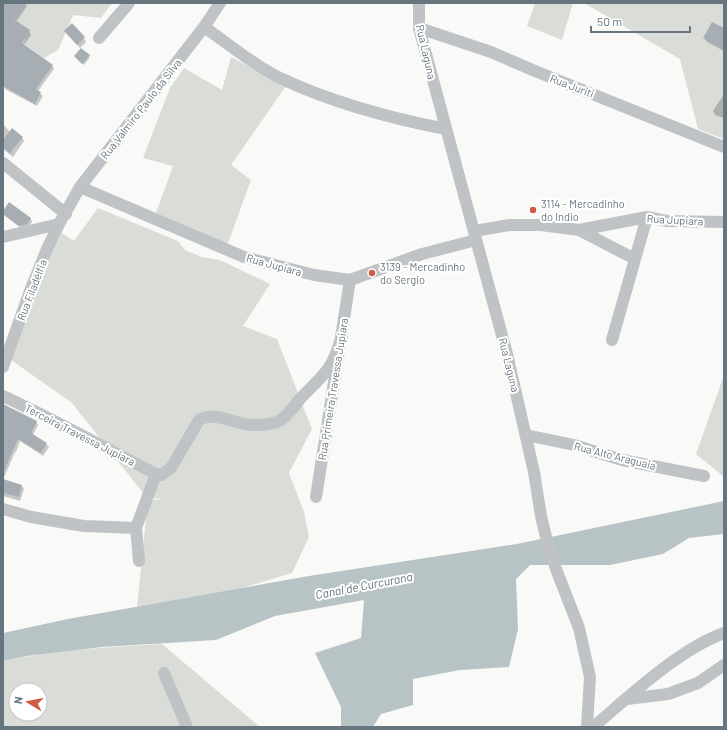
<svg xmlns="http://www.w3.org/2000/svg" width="727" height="730" font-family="Barlow,sans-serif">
	<rect width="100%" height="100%" fill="#f9f9f7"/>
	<path fill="#daddd7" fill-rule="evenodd" d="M9 3H112L101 18 73 15 58 50 44 58 24 44 27 28 3 10Z
		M535 3H573L562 40 527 26Z
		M584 3H724V139L698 129 680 59Z
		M231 57 286 86 231 165 251 180 227 246 156 213 173 166 143 158 170 88 184 68 222 90Z
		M98 208 178 241 185 250 202 257 220 260 270 284 243 326 277 339 312 429 289 473 304 512 309 537 292 573 239 589 137 607 148 500 165 499 147 498 72 403 11 360 49 256 62 233 74 241Z
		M724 375V477L696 454Z
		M162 644 260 727H3V661C55 650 109 647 162 644ZM16 690H40V714H16Z"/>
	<path fill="#b8c3c6" d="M724 501V534L689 538 663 554 610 565H530L516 579 518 629 509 667 460 670 413 679V705L381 714 373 727H341V707L315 653 361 638 364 600 275 616 216 640 102 647 27 656 3 661V633L68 619 309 576 517 544Z"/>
	<path fill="#0003" d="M3 3H25L27 6 16 22 29 31 31 35 24 45 52 65 54 69 38 91 43 96 37 106 5 89 3 85Z
		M724 29V51L707 42 704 38Z
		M65 31 84 38 86 42 80 48 90 57 84 65 75 57 81 49 68 35Z
		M724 94V118L715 115 713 111Z
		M3 124 10 132 22 137 24 141 13 157 3 149Z
		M9 203 31 219 32 222 29 226 21 228 5 216 3 213Z
		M4 406 36 421 38 425 33 435 46 444 49 447 43 456 20 441 16 452H15L3 480 22 486 24 489 20 501 3 496Z"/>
	<path fill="#a7aeb3" d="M3 3H25L14 19 30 30 22 43 53 65 36 89 41 92 35 104 3 86Z
		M712 22 724 28V48L703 38Z
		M72 23 85 37 77 45 64 31Z
		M81 48 90 55 82 64 74 56Z
		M12 128 23 137 10 153 3 148V140Z
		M9 202 31 218 27 224 19 226 3 214V211Z
		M3 404 37 421 31 433 47 443 41 453 18 439 4 471Z
		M3 479 22 485 19 497 3 493Z"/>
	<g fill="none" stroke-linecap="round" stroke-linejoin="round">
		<path stroke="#bfc3c6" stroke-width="12" d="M419 3V28L507 354 534 472 541 516 546 537 556 569 579 628 590 677 587 727
			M204 27C229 44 253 65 280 78 333 103 389 118 446 129
			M419 28 491 52 535 71 724 147
			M99 38 129 3
			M3 163 66 214
			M80 187 244 257 314 275 350 280 422 254 476 240
			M579 230 635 259
			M474 231 510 225H541L579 230 647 217 667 221 724 222
			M3 237 59 224
			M612 340 647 217
			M3 367 30 291 47 249 59 224 80 187 204 27 220 3
			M3 396C55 420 105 448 156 474L161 475 171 468 199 420C214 411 236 424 252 425 260 425 272 425 279 421 288 416 294 406 300 399 309 389 320 380 327 370 335 360 338 348 342 336
			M526 435 574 445 622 460 704 476
			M316 497 350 280
			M3 509 31 517 84 526 136 528
			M139 561 136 528 156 474
			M164 673 187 727
			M627 699 668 694 698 683 724 665
			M593 727C631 695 678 650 724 633"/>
	</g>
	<g fill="#cf5b42" stroke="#fff" stroke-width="1.5">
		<circle cx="533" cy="210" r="4"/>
		<circle cx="372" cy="273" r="4"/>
	</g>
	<g text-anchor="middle" stroke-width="4" stroke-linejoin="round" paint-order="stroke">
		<g font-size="11" fill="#67767e" stroke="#fff">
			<text transform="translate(426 52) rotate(77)" y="4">Rua Laguna</text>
			<text transform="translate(572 86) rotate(21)" y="4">Rua Juriti</text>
			<text transform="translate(141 109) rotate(-52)" y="4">Rua Valmiro Paulo da Silva</text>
			<text transform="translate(675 220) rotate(3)" y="4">Rua Jupiara</text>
			<text transform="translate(274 265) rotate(15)" y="4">Rua Jupiara</text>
			<text transform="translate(32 290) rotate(-69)" y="4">Rua Filadélfia</text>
			<text transform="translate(509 365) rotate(76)" y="4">Rua Laguna</text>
			<text transform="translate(333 389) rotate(-81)" y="4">Rua Primeira Travessa Jupiara</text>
			<text transform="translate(80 435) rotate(27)" y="4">Terceira Travessa Jupiara</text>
			<text transform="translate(615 456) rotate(14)" y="4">Rua Alto Araguaia</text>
		</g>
		<g font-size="11" fill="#67767e" stroke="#fff" text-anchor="start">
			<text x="541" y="208">3114 - Mercadinho<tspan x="541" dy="13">do Indio</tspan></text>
			<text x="380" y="271">3139 - Mercadinho<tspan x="380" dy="13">do Sergio</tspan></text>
		</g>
		<g font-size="12" font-style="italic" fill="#627478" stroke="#fff">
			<text transform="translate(364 586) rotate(-11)" y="4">Canal de Curcurana</text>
		</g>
	</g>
	<rect width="727" height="730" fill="none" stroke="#67767e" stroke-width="8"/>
	<g transform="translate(28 702) rotate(280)"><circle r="19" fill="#ffffff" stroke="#c2c8cb"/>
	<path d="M0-3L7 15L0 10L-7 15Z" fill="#cf5b42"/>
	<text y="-6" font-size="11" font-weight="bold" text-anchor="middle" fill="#67767e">N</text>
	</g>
	<path d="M591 26v6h99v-6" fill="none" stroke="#67767e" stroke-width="2"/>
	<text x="597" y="26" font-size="12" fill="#67767e" stroke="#ffffff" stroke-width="3" paint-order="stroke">50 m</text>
</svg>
